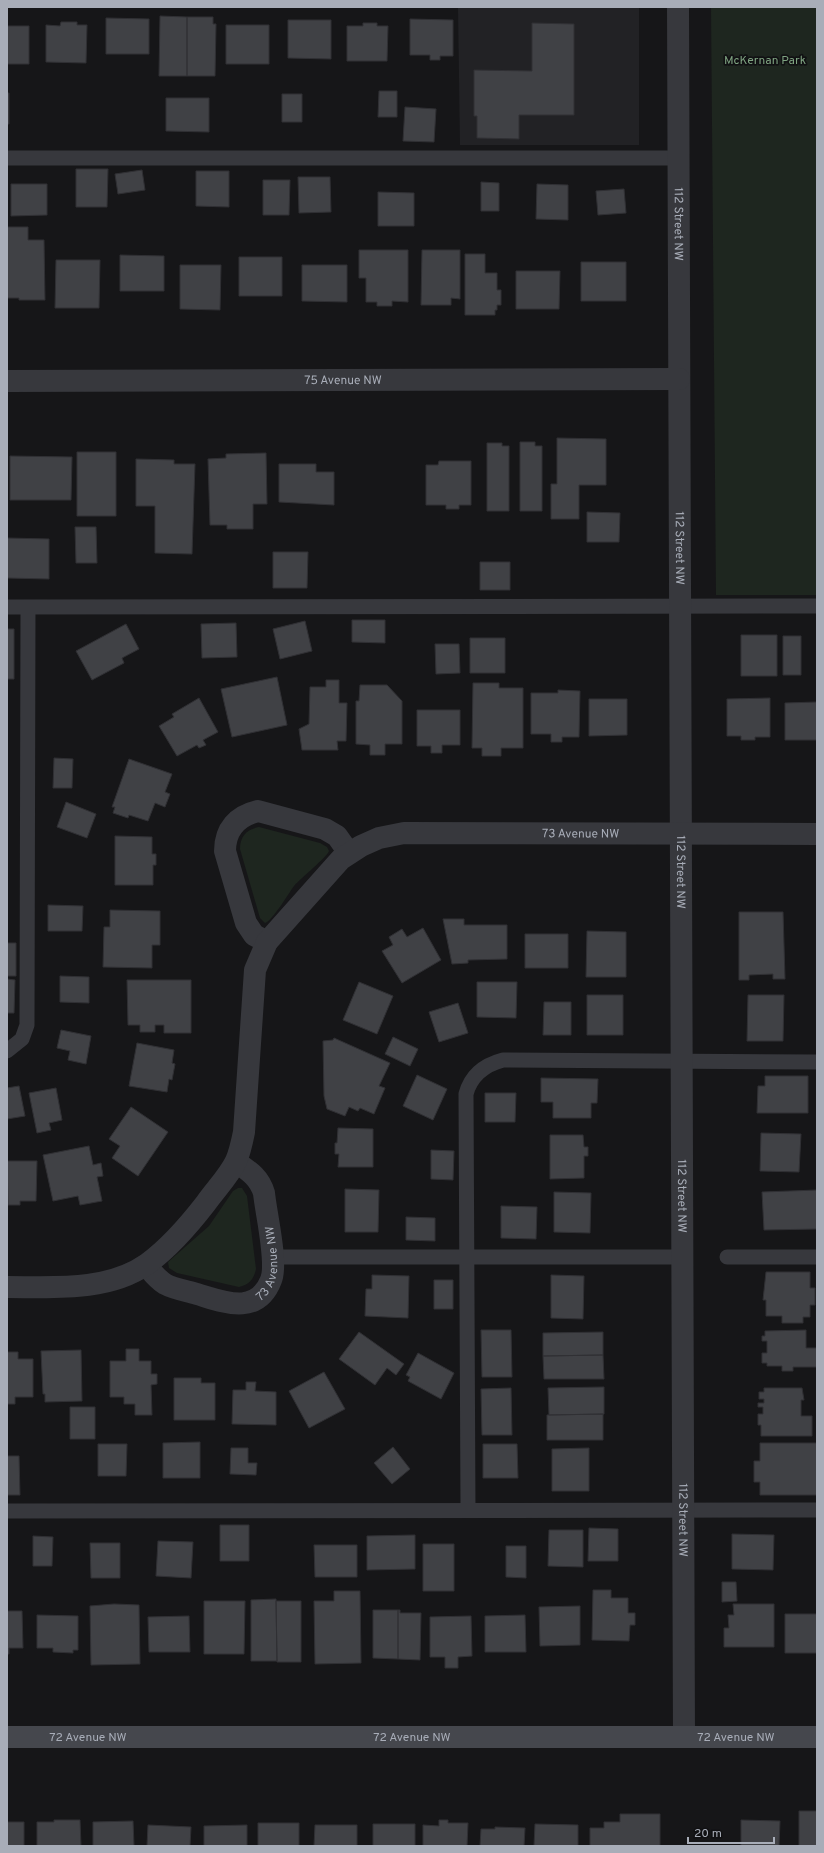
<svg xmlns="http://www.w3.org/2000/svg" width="824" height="1853" font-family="Overpass,sans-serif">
	<rect width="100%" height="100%" fill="#161618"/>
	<path fill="#222225" d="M458 7H639V145H460Z"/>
	<path fill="#1e261f" d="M711 7H817V595H716Z
		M259 827 320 843 327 847 329 851C327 857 301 878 294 886 288 894 273 920 265 923L260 918 240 849C240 836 247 829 259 827Z
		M238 1188H242L247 1196 256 1269C254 1279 249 1285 239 1287L177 1273 169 1268 168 1262 209 1226 233 1191Z"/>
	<path fill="#404145" stroke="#303034" d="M160 16 187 17V76H159Z
		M187 17H213V24H216L215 76H187Z
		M106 18 149 19V54H106Z
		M410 19 453 20V56H440V60H430V55H410Z
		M288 20H331V59L288 58Z
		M61 22H77V25H87L86 63 46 62V25L60 26Z
		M363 23H377V26H388L387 61H347V26H363Z
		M532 23 574 24V115H519V139L477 138V116H474V70L532 71Z
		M226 25H269V64H226Z
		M7 26H29V64H7Z
		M379 91H397V117H378Z
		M7 93H9V124H7Z
		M282 94H302V122H282Z
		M166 98H209V132L166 131Z
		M405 107 436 109 434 142 403 141Z
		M76 169H108L107 207H76Z
		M142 170 145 190 118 194 115 174Z
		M196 171H229V207L196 206Z
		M298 177H330L331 212 299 213Z
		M263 180H290L289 215H263Z
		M481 182 499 183V211H481Z
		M11 184H47V215L11 216Z
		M537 184 568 185V220L536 219Z
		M624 189 626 213 598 215 596 191Z
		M378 192 414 193V226H378Z
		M7 227H28V240H44L45 300H19V298H7Z
		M359 250H408V302L392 301V306H377V302H366V278H359Z
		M422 250H460V299L451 298V305H421Z
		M465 254H485V273H497V290H501V305H497V310H495V315H465Z
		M120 255 164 256V291H120Z
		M239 257H282V296H239Z
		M56 260H100L99 308H55Z
		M581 262H626V301H581Z
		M180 265H221L220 310 180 309Z
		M302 265H347V302L302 301Z
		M516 271H560L559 309H516Z
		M557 438 606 439V485H579V519H551V484H557Z
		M520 442H535V446H542V511H520Z
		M487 443H502V446H509V511H487Z
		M77 452H116V516H77Z
		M266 453 267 504H253V529H227V525H210L208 459 226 458V454Z
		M10 456 72 457 71 500H10Z
		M136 459 174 460V464H195L192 554 155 553V506H136Z
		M439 461H471V505H459V509H446V505H426V465H438Z
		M279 464H316V472H334V505L279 502Z
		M587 512 620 513 619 542H587Z
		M75 527H96L97 563H76Z
		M7 538 49 539V579L7 578Z
		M273 552H308L307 588H273Z
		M480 562H510V590H480Z
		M352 620H385V643L352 642Z
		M305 621 312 651 280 659 273 629Z
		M236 623 237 657 202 658 201 624Z
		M126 624 139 649 122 658 124 663 92 680 76 651Z
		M7 629H14V679H7Z
		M741 635H777V676H741Z
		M783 636H801V675H783Z
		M470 638H505V673H470Z
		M435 644H459L460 673 436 674Z
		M277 677 287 725 232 737 221 689Z
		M326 680H339V703H347L346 741H337L338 750H302L299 729 309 724 310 687H326Z
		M473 683H499V688H523V748H501V756H482V748H472Z
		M360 685H387L402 701V744H385V755H370V745L356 744V701H359Z
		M558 690 580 691 579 737H562V742H551V734H531V693H558Z
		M199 698 218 732 203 740 206 745 199 748 197 745 177 756 159 726 174 717 172 714Z
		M770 698V737H755V740H741V736H727V699Z
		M589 699H627V735L589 736Z
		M817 702V740H785V703Z
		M417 710H460V745H442V753H431V746H417Z
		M54 758 73 759 72 788H53Z
		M129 759 172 774 165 792 170 794 165 807 155 803 148 821 129 815 128 818 113 813 115 807H112Z
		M66 802 96 814 87 838 57 827Z
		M115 836 152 837V854H156V865H153V885H115Z
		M48 905 83 906 82 931H48Z
		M110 910 160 911V945H152V968L103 967 104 927H110Z
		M739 912H783L785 979H773V974L749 975V980H739Z
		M443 919H464V925H507V959L468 960V963L452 964Z
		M423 928 441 960 402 983 382 951 393 945 389 937 402 929 407 937Z
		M587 931 626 932V977H586Z
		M525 934H568V968H525Z
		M7 943H16V976H7Z
		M60 976 89 977V1003L60 1002Z
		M7 979 15 980 14 1013H7Z
		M127 980H191V1033H164V1025H155V1032H140V1025H128Z
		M359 982 393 996 377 1034 343 1020Z
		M477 982H517L516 1018 477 1017Z
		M587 995H623V1035H587Z
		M748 995H784L783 1041H747Z
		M544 1002H571V1035H543Z
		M458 1003 468 1033 439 1042 429 1012Z
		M61 1030 91 1036 86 1064 68 1060 70 1051 57 1048Z
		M393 1037 418 1049 410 1066 385 1054Z
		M334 1038 390 1063 379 1086 385 1088 374 1114 360 1108 358 1111 349 1107 345 1116 327 1109 324 1096 323 1041 333 1040Z
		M137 1043 174 1050 172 1063 175 1064 172 1080 169 1079 167 1092 129 1086Z
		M417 1075 447 1089 433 1120 403 1106Z
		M765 1076H808V1113H757L758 1086H765Z
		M541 1078 598 1079 597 1103H591V1118H553V1102H541Z
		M19 1086 25 1116 7 1119V1088Z
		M56 1088 62 1120 49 1123 51 1130 37 1133 29 1093Z
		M485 1093H516L515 1122H485Z
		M131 1107 168 1132 138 1176 112 1158 120 1146 109 1139Z
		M338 1128 373 1129V1167H338L339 1154H335V1143H337Z
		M761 1133 801 1134 799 1172 760 1171Z
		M550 1135H583L584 1147H588V1156H584V1178L550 1179Z
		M89 1146 93 1165 101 1163 103 1176 97 1177 102 1201 80 1205 78 1196 53 1201 43 1155Z
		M431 1150 454 1151 453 1180 431 1179Z
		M7 1161H37L36 1201H20V1205H8Z
		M345 1189 379 1190 378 1232H345Z
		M817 1190V1229L764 1230 762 1192Z
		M554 1192 591 1193 590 1233 554 1232Z
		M501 1206 537 1207 536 1239 501 1238Z
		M406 1217 435 1218V1241L406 1240Z
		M766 1272H810V1288H815V1305H810V1317H803V1323H782V1316H766V1300H763Z
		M372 1275 409 1276 408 1318 365 1316 366 1289H372Z
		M551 1275 584 1276 583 1319 551 1318Z
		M434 1280H453V1309H434Z
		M481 1330H511L512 1377H482Z
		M806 1330V1348H817V1367H793V1371H782V1366H767V1363H762V1353H767V1341H762V1336H765V1331Z
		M359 1332 404 1364 396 1375 387 1368 375 1385 339 1359Z
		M603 1332V1355L543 1356V1333Z
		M126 1349H139V1361H151V1374H157V1384L151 1385 152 1415H135V1404H124V1397H110V1361H126Z
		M81 1350 82 1401 45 1402V1394H43L41 1351Z
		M7 1352H18V1359H33V1397H15V1404H7Z
		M418 1353 454 1373 441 1399 408 1381 410 1377 406 1375Z
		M603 1355 604 1379H544L543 1356Z
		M324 1372 345 1409 309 1428 289 1391Z
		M174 1378H201V1383H215V1420H174Z
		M246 1382H256L255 1391 276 1392V1425L232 1424 233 1390H246Z
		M604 1387V1414L549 1415 548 1388Z
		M511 1388 512 1435H482L481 1389Z
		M764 1388H802L804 1400H801V1416H812V1436H761V1425H758V1414H763V1407H758V1403H764V1399H759V1392H764Z
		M70 1407H95V1439H70Z
		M603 1414V1440H547V1415Z
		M200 1442V1478H163V1443Z
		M760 1443H817V1495H760V1482H754V1461H760Z
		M98 1444H127L126 1476H98Z
		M483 1444H517L518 1478H483Z
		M393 1447 410 1469 392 1484 374 1463Z
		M231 1448H248V1463H257L256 1475 230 1474Z
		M589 1448V1491H552V1449Z
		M7 1456H19L20 1495H7Z
		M220 1525H249V1561H220Z
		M589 1528 618 1529V1561H588Z
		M549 1530H583V1567L548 1566Z
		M732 1534 774 1535 773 1570 732 1569Z
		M415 1535V1569L367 1570V1536Z
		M33 1536 53 1537 52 1566H33Z
		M158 1541 193 1542 191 1578 156 1576Z
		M90 1543H120V1578H91Z
		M423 1544H454V1591H423Z
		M314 1545H357V1577H315Z
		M506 1546H526V1578L506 1577Z
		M722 1582H736L737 1601 722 1602Z
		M593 1590H611V1598H628V1613H635V1625H630L629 1641 592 1640Z
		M334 1591H360L361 1663 315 1664 314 1601H334Z
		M276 1599 277 1661H251V1600Z
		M204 1601H245L244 1654H204Z
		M276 1601H301V1662H277Z
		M114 1604 139 1605 140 1664 91 1665 90 1606Z
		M733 1604H774V1647H724V1628H729L728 1615H734Z
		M580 1606V1645L540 1646 539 1607Z
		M373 1610H398V1659L373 1658Z
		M398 1610H400V1613H421L420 1660 398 1659Z
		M7 1611H22L23 1648H9V1654H7Z
		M785 1614H817V1653H785Z
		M37 1615 78 1616V1650H73V1653L53 1652V1648H37Z
		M525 1615 526 1652H485V1616Z
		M189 1616 190 1652H149L148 1617Z
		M471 1616 472 1656 458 1657V1668H445V1657H430V1617Z
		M799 1811H817V1846H799Z
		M620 1814H660V1846H590V1828H604V1822H620Z
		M54 1820H80L81 1846H37V1822H54Z
		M439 1820H448V1823H468L467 1846H423V1825L439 1826Z
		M741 1820 780 1821 779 1846H741Z
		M133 1821 134 1846H93V1822Z
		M7 1822H24V1846H7Z
		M258 1823H299V1846H258Z
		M373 1824H415V1846H373Z
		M535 1824 578 1825V1846H534Z
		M148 1825 191 1827 190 1846H147Z
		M247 1825V1846H204V1826Z
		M315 1825H357V1846H314Z
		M495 1827 525 1828 524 1846H480L481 1829H495Z"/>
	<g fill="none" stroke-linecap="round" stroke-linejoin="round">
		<path stroke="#37383d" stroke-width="15" d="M7 158H679
			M7 607 817 606
			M7 1051 22 1039 27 1025 28 607
			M272 1257H682
			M727 1257H817
			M468 1510 466 1094C471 1075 484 1065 503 1060L817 1062
			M7 1511 817 1510"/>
		<g stroke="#37383d" stroke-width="22">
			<path id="s1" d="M678 7 684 1737"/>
			<path id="s2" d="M7 381 679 379"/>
			<path d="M267 942 254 935 246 923 225 851C225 829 237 816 258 811L325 829 337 836 349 853"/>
			<path id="s3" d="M146 1265C152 1272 157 1279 165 1284 174 1289 187 1291 197 1294 224 1302 257 1316 271 1280 278 1263 266 1214 264 1193 259 1177 249 1171 236 1162"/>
			<path id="s4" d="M7 1287C52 1287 107 1292 147 1264 169 1248 189 1225 206 1203 215 1190 229 1176 236 1161 240 1152 242 1142 244 1132L255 970 267 942 341 859 361 846 379 838 404 833 817 834"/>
		</g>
		<path stroke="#45474d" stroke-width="22" id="s5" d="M7 1737H817"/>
	</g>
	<g text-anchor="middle" stroke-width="3.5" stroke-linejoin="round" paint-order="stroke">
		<g font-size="12" fill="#7fa381" stroke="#111113">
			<text x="765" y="64">McKernan Park</text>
		</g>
		<g font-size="12" fill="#a8adb8" stroke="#111113">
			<text dy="4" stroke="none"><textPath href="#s1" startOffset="217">112 Street NW</textPath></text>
			<text dy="4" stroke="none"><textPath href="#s2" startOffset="336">75 Avenue NW</textPath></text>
			<text dy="4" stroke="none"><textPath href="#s1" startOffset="541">112 Street NW</textPath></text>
			<text dy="4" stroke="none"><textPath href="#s4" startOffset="861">73 Avenue NW</textPath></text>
			<text dy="4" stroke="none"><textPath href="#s1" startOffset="865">112 Street NW</textPath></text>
			<text dy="4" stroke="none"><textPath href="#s1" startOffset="1189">112 Street NW</textPath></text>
			<text dy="4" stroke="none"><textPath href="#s3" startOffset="162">73 Avenue NW</textPath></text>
			<text dy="4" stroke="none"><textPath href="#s1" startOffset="1513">112 Street NW</textPath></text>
			<text dy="4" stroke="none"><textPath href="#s5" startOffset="81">72 Avenue NW</textPath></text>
			<text dy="4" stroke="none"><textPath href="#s5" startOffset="405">72 Avenue NW</textPath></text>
			<text dy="4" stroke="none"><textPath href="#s5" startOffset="729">72 Avenue NW</textPath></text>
		</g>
	</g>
	<rect width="824" height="1853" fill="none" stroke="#a8adb8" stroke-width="16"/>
	<path d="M688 1837v6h86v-6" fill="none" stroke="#a8adb8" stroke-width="2"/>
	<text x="694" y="1837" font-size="12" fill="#a8adb8" stroke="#111113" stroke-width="3" paint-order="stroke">20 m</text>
</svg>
